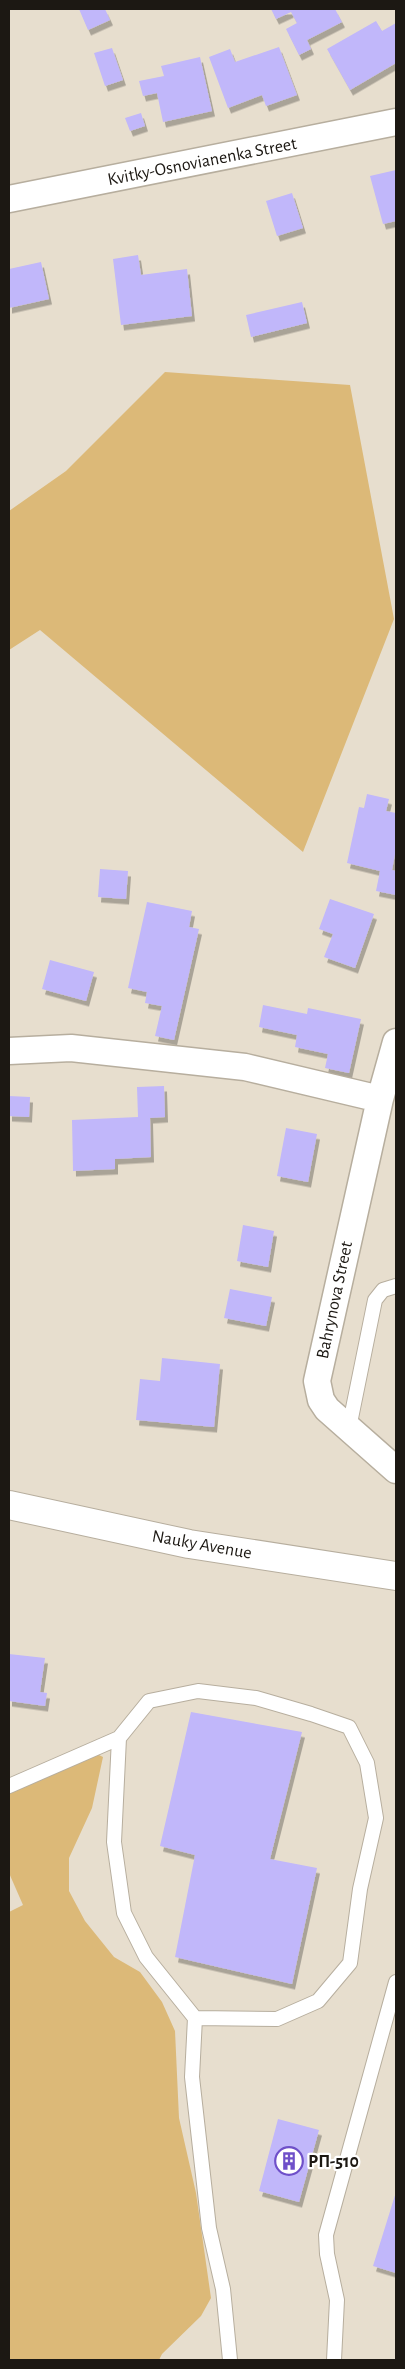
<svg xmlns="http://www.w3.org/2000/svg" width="405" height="2369" font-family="'Alegreya Sans',sans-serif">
	<defs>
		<filter id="shadow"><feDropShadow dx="3" dy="5.5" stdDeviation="0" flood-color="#0004"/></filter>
	</defs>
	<rect width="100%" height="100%" fill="#e7dece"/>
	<path fill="#dcb978" d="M165 372 350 385 394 619 303 852 40 630 9 650V511L66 471Z
		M97 1754 103 1757 92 1808 69 1858V1891L85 1921 114 1957 140 1972 162 2002 175 2031 179 2118 196 2193 211 2298 201 2316 162 2354 159 2360H9V1912L23 1905 9 1873V1793Z"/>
	<path fill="#c1b7fa" filter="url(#shadow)" d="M79 9H105L110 20 88 30Z
		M271 9H335L342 22 307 40 311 49 299 55 286 29 297 23 291 12 276 19Z
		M376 21 382 31 396 23V63L350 90 327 49Z
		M279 47 297 95 266 106 262 95 228 108 209 57 230 49 235 62Z
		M112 48 123 80 105 86 94 53Z
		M200 57 212 111 163 122 157 93 143 96 139 81 164 76 161 66Z
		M141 113 145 126 130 131 125 118Z
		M396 170V221L383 224 370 176Z
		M292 193 303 228 277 236 266 201Z
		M138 255 141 275 187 269 192 316 121 325 113 259Z
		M41 262 49 299 9 308V269Z
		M302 302 307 323 251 337 246 315Z
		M367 794 389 799 386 811 396 813V849L392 870 396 871V895L376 891 380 871 347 863 359 807 364 808Z
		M100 869 128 871 126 899 98 897Z
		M330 899 374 914 355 968 324 957 333 934 319 929Z
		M147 902 192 911 189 927 199 929 174 1040 155 1036 162 1006 145 1003 147 992 128 988Z
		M50 960 94 972 86 1001 42 989Z
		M263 1005 307 1014 308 1008 361 1019 349 1073 325 1068 328 1054 295 1047 297 1035 259 1027Z
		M164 1086 165 1117 150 1118 151 1157 115 1159V1169L73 1171 72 1120 138 1117 137 1087Z
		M9 1096 30 1097 29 1117 9 1116Z
		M286 1128 317 1134 308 1182 277 1176Z
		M243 1225 274 1231 268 1267 237 1261Z
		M230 1289 272 1297 266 1326 224 1318Z
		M162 1358 220 1364 214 1427 136 1420 140 1379 160 1381Z
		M9 1654 45 1658 40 1692 47 1693 45 1706 9 1701Z
		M191 1712 302 1732 270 1859 317 1868 292 1984 175 1957 195 1855 160 1846Z
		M278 2119 319 2130 299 2202 259 2191Z
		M396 2192V2273L373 2266Z"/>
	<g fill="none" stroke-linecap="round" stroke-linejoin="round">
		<defs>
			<path id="lane" d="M349 1428 375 1300 383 1290 396 1286
				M9 1786 119 1738
				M195 2018 277 2019 318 2001 350 1963 360 1889 376 1818 367 1763 349 1727 311 1714 256 1698 198 1691 149 1701 119 1738 114 1842 124 1913 146 1957 195 2018 192 2077 209 2228 223 2289 230 2360
				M334 2360 337 2300 327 2254 326 2235 396 1982"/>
			<path id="street" d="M9 199 396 122
				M396 1042 380 1099 317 1381 321 1400 327 1409 396 1470
				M9 1051 71 1048 245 1067 380 1099"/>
			<path id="secondary" d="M9 1505 189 1544 396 1576"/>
		</defs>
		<use href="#lane" stroke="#b7ae9e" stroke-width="16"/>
		<use href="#street" stroke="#b7ae9e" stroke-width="29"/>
		<use href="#secondary" stroke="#b7ae9e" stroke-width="30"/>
		<use href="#lane" stroke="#fff" stroke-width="14"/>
		<use href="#street" stroke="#fff" stroke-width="26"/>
		<use href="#secondary" stroke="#fff" stroke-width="28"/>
	</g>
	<defs>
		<symbol id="building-ring" viewBox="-11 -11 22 22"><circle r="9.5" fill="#fff" stroke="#6f50c9" stroke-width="1.5"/><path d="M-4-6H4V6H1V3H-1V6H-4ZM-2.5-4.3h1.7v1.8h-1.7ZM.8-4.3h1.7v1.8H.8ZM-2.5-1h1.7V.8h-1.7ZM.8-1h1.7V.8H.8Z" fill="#6f50c9"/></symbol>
	</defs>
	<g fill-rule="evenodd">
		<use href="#building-ring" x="273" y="2145" width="32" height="32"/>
	</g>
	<g text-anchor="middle" stroke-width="4.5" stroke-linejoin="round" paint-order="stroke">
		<g font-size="18" fill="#1c1813" stroke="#fff">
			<text transform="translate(202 161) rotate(-11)" y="6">Kvitky-Osnovianenka Street</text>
			<text transform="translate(334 1300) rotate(-78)" y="6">Bahrynova Street</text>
			<text transform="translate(202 1544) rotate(10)" y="6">Nauky Avenue</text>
		</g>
		<g font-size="18" font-weight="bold" fill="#1c1813" stroke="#fff" text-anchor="start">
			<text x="308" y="2167">РП-510</text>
		</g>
	</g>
	<rect width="405" height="2369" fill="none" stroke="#1c1813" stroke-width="20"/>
</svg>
